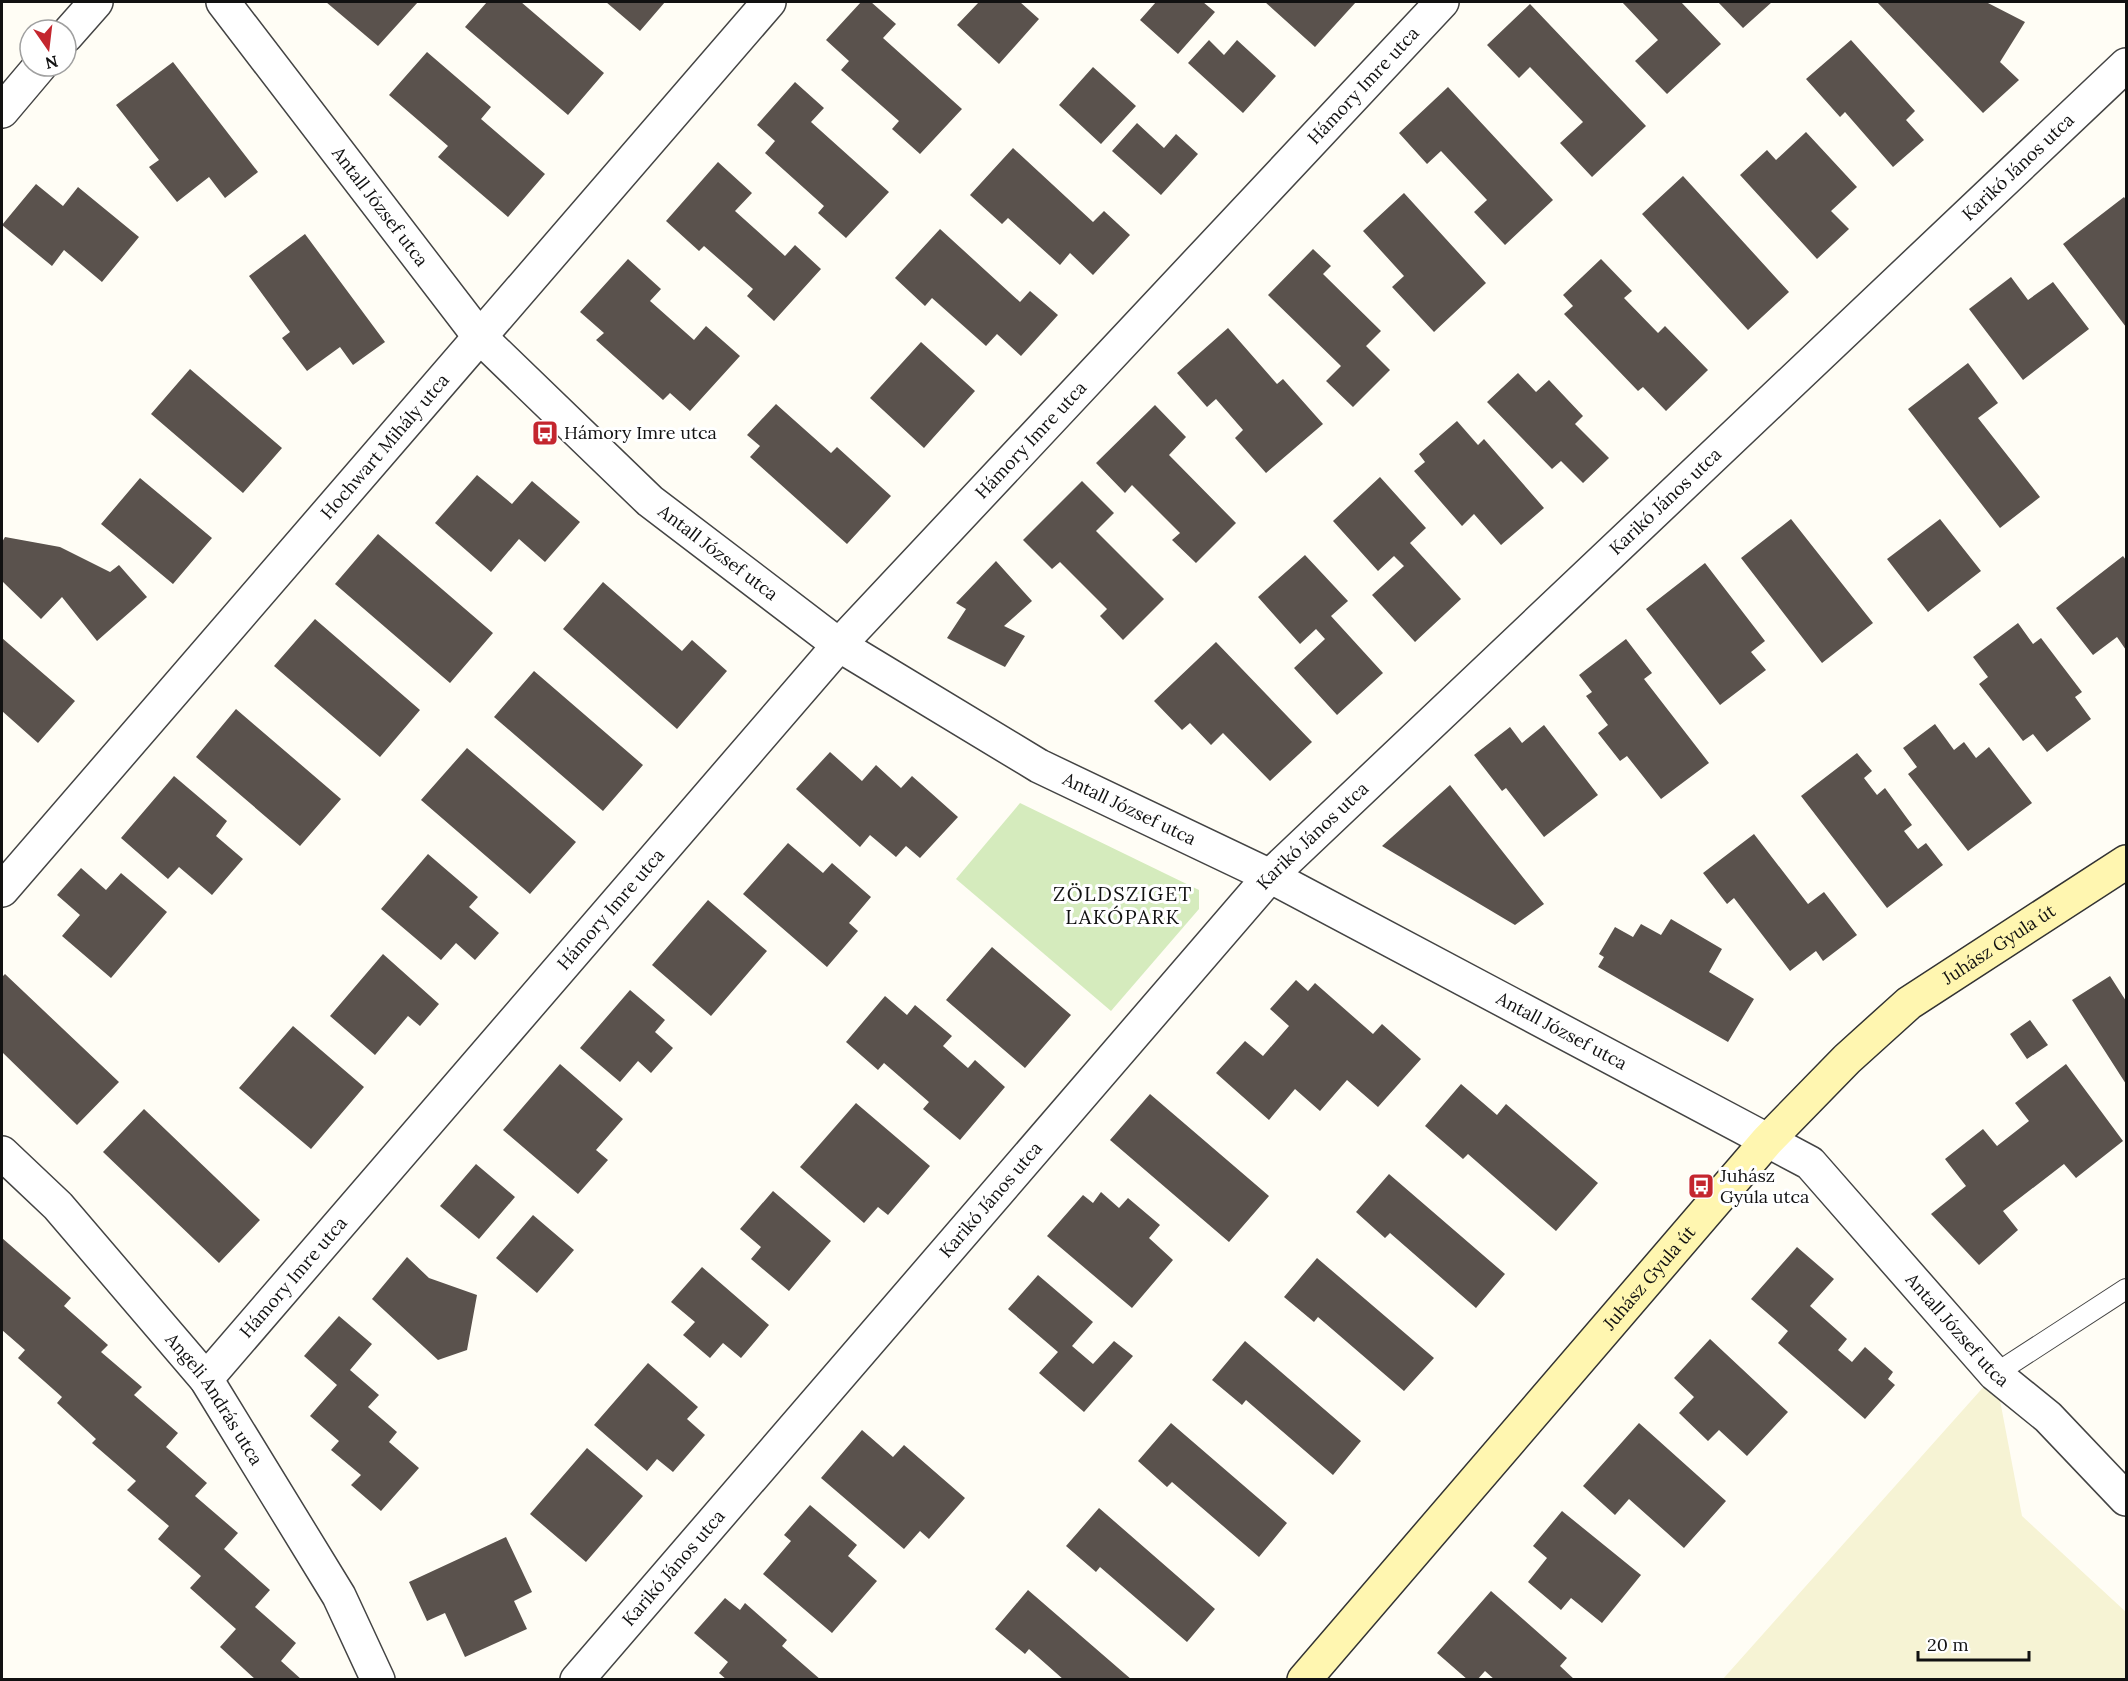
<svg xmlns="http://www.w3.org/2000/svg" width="2128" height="1681" font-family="Lora,serif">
	<rect width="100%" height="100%" fill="#fffdf5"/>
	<path fill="#f6f3d4" d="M1995 1374 2022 1516 2126 1612V1679L1722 1680Z"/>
	<path fill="#d5ebbd" d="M1020 803 1199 890V909L1111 1011 956 879Z"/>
	<path fill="#5a524d" d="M326 2H418L378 46Z
		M487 2H521L604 73 568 115 465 27Z
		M606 2H665L640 31Z
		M861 2H871L896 24 883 38 962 109 920 154 892 129 899 121 841 70 849 61 826 40Z
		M979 2H1020L1039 19 999 64 957 25Z
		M1156 2H1203L1215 12 1178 54 1140 20Z
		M1265 2H1356L1315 47Z
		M1622 2H1681L1721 44 1667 94 1635 61 1658 40Z
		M1718 2H1772L1743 28Z
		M1877 2H1986L2025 22 2000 62 2019 80 1983 113Z
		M1530 4 1646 126 1592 177 1560 143 1583 122 1530 67 1519 78 1487 45Z
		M1209 40 1224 55 1237 40 1276 76 1243 113 1188 63Z
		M1851 40 1915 111 1906 120 1924 140 1893 167 1845 112 1840 117 1806 79Z
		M427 52 491 107 481 119 545 174 508 217 438 157 448 146 389 95Z
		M173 62 258 172 225 198 209 177 177 202 149 167 159 160 116 105Z
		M1093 67 1136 106 1101 144 1059 105Z
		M795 82 824 108 811 122 889 192 846 238 818 213 824 206 765 153 775 141 757 125Z
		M1448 87 1553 200 1505 245 1474 212 1487 200 1441 151 1427 164 1399 133Z
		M1137 123 1164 148 1176 134 1198 154 1161 195 1112 151Z
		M1806 132 1857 187 1831 211 1849 229 1817 259 1740 175 1767 150 1776 160Z
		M1013 148 1093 222 1104 211 1130 235 1093 275 1070 253 1060 265 1008 218 1002 224 970 195Z
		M718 162 752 193 735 211 785 256 795 245 821 269 774 321 747 296 753 289 704 246 699 251 666 221Z
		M1683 176 1789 292 1748 330 1642 214Z
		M36 184 63 206 78 187 139 237 102 282 64 250 52 266 2 225Z
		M1404 193 1486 283 1434 332 1392 287 1404 276 1363 231Z
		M2124 197 2126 200V327L2063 244Z
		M940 229 1020 302 1030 291 1058 315 1021 356 997 334 986 346 932 298 925 306 895 278Z
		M305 234 385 342 353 365 340 347 307 371 282 338 290 332 249 276Z
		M1313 249 1331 266 1323 274 1381 331 1366 346 1390 370 1353 407 1326 381 1341 366 1268 295Z
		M628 259 661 289 650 301 694 340 706 326 740 356 690 411 670 393 663 400 596 340 604 333 580 312Z
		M1601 259 1632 291 1624 298 1658 333 1665 326 1708 370 1666 411 1643 387 1638 391 1564 314 1573 306 1563 295Z
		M2011 277 2028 300 2053 282 2089 329 2023 380 1969 309Z
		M1228 328 1277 384 1283 379 1323 424 1266 473 1235 438 1243 430 1216 399 1207 407 1177 373Z
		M921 342 975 391 924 448 870 398Z
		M1968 363 1998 403 1978 418 2040 497 2000 528 1908 409Z
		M190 369 282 448 243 493 151 414Z
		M1518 373 1536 392 1549 380 1583 416 1575 424 1609 458 1583 483 1561 461 1552 469 1487 402Z
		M776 404 831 453 837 447 891 496 847 544 750 457 760 446 747 435Z
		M1155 405 1186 437 1169 455 1236 523 1196 563 1172 540 1180 533 1132 485 1125 493 1096 463Z
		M1457 421 1478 445 1484 439 1544 508 1501 545 1474 514 1462 526 1414 471 1425 462 1419 454Z
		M477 475 512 504 532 481 580 522 545 562 519 539 491 572 435 523Z
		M1380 477 1426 528 1410 543 1461 599 1415 642 1372 595 1404 566 1394 556 1378 571 1333 521Z
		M140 478 212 538 173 584 101 524Z
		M1082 481 1114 513 1096 531 1164 599 1123 640 1100 616 1107 609 1060 562 1052 569 1023 540Z
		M1791 519 1873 623 1822 663 1741 558Z
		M1940 519 1981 571 1928 612 1887 559Z
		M378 534 493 633 450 683 335 584Z
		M5 537 60 547 110 572 119 565 147 597 97 641 62 597 41 619 2 581V542Z
		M1305 555 1348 601 1331 616 1383 673 1337 715 1294 668 1325 639 1316 629 1300 644 1258 597Z
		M2123 556 2126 560V650L2117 637 2093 655 2056 608Z
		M996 561 1032 601 1004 626 1025 636 1005 667 947 638 966 609 956 603Z
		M1705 563 1765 641 1751 652 1766 670 1720 705 1646 609Z
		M603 582 682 651 692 640 727 671 677 729 563 629Z
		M315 619 420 710 380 757 274 666Z
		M2018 623 2033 644 2041 638 2082 692 2075 697 2091 719 2047 752 2033 734 2023 741 1979 684 1988 677 1973 657Z
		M2 638 75 701 38 743 2 711Z
		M1626 639 1652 673 1644 679 1709 763 1661 799 1627 756 1620 761 1598 733 1608 725 1586 696 1592 692 1579 675Z
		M1216 642 1312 742 1270 781 1223 733 1211 745 1190 723 1182 730 1154 701Z
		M534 671 643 765 603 811 494 717Z
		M236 709 341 799 300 846 196 757Z
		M1935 724 1954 750 1964 742 1976 758 1989 747 2032 803 1968 851 1908 774 1917 767 1903 748Z
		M1544 725 1598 795 1544 837 1506 788 1502 791 1474 755 1510 727 1522 743Z
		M467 748 576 842 530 894 421 800Z
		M830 752 862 781 876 765 901 788 912 776 958 817 920 858 906 846 896 857 870 835 860 847 796 789Z
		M1857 753 1872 771 1864 778 1877 795 1885 788 1912 825 1904 831 1918 849 1926 843 1943 865 1887 908 1801 796Z
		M174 776 227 821 216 836 243 859 212 895 179 867 168 879 121 838Z
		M1450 785 1544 904 1515 925 1382 846Z
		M1754 834 1808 904 1824 892 1857 935 1823 961 1816 951 1790 971 1734 898 1727 904 1703 873Z
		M788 843 823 873 832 863 871 897 849 923 858 931 827 967 743 894Z
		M428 854 478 897 469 907 499 933 475 960 456 943 441 960 381 909Z
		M81 868 106 890 121 873 167 912 111 978 62 936 80 915 57 895Z
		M708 900 767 951 711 1016 652 965Z
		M1671 919 1722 949 1709 972 1754 999 1728 1042 1598 967 1604 957 1599 954 1615 927 1633 937 1641 924 1661 935Z
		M992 947 1071 1015 1025 1068 946 1000Z
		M383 954 439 1004 420 1026 408 1016 375 1055 330 1016Z
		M5 974 119 1082 77 1125 2 1052V977Z
		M2110 976 2126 1001V1084L2072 1000Z
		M1296 980 1308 991 1315 983 1373 1034 1382 1024 1421 1059 1378 1107 1347 1080 1320 1111 1295 1089 1269 1120 1216 1073 1245 1041 1263 1056 1289 1026 1270 1009Z
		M630 990 665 1020 655 1032 673 1048 651 1073 638 1061 620 1082 580 1048Z
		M885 996 907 1015 915 1005 952 1036 943 1046 968 1068 975 1060 1005 1087 960 1140 923 1109 929 1102 884 1063 878 1070 846 1042Z
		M2030 1020 2048 1045 2027 1059 2010 1034Z
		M293 1026 364 1087 311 1149 239 1088Z
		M560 1064 623 1119 596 1150 608 1160 578 1194 503 1130Z
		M2066 1064 2123 1141 2076 1178 2064 1164 2003 1211 2018 1230 1979 1265 1931 1214 1966 1186 1945 1159 1983 1129 1997 1146 2029 1121 2015 1103Z
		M1461 1084 1497 1115 1506 1104 1598 1183 1556 1231 1468 1154 1463 1159 1425 1126Z
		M1150 1094 1269 1196 1229 1242 1110 1140Z
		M856 1103 930 1166 888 1215 878 1207 864 1223 800 1167Z
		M144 1109 260 1220 219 1263 103 1152Z
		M476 1164 515 1197 479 1239 440 1206Z
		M1389 1174 1505 1274 1476 1308 1390 1233 1385 1238 1356 1212Z
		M773 1191 831 1241 789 1291 751 1259 761 1247 740 1229Z
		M1101 1192 1119 1208 1128 1198 1160 1225 1149 1238 1173 1260 1132 1308 1047 1236 1083 1195 1093 1203Z
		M533 1215 574 1250 537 1293 496 1258Z
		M2 1238 71 1298 64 1306 108 1345 101 1352 142 1387 134 1395 178 1433 166 1447 207 1483 195 1496 238 1533 224 1549 270 1590 255 1607 296 1643 281 1661 302 1680H256L220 1647 236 1629 190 1588 201 1576 158 1539 169 1526 127 1490 136 1481 92 1443 96 1439 57 1403 62 1397 18 1358 25 1350 2 1330Z
		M1797 1247 1834 1279 1810 1306 1847 1339 1838 1350 1852 1362 1865 1347 1893 1372 1888 1379 1895 1385 1865 1419 1778 1343 1788 1331 1751 1299Z
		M407 1257 429 1278 477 1295 467 1350 438 1360 372 1299Z
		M1317 1258 1434 1358 1404 1391 1318 1317 1314 1322 1284 1297Z
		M702 1267 769 1325 741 1358 723 1343 710 1358 683 1335 695 1322 671 1302Z
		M1038 1275 1093 1322 1072 1346 1093 1364 1114 1341 1133 1356 1084 1412 1039 1373 1058 1352 1008 1309Z
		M339 1316 372 1344 350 1370 379 1395 368 1407 397 1432 389 1442 419 1468 381 1511 351 1485 361 1475 331 1450 339 1441 310 1416 337 1385 304 1356Z
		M1710 1339 1788 1412 1747 1456 1719 1430 1708 1441 1679 1413 1694 1397 1674 1378Z
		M1245 1341 1361 1441 1333 1475 1246 1400 1242 1405 1212 1380Z
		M648 1363 698 1407 687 1419 705 1435 673 1472 657 1459 647 1471 594 1425Z
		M1171 1423 1287 1523 1259 1557 1172 1482 1167 1487 1138 1461Z
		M1639 1423 1726 1501 1684 1548 1629 1499 1615 1515 1583 1486Z
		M862 1430 893 1457 904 1445 965 1498 929 1539 920 1531 904 1549 821 1478Z
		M587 1448 643 1496 586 1562 530 1514Z
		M810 1505 857 1545 848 1556 877 1581 832 1633 763 1574 791 1541 784 1535Z
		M1099 1508 1215 1609 1187 1642 1100 1567 1096 1572 1066 1546Z
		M1562 1511 1641 1575 1602 1623 1571 1598 1561 1610 1528 1582 1547 1558 1533 1546Z
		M506 1537 532 1592 514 1601 527 1629 465 1657 445 1613 427 1621 409 1582Z
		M1028 1590 1132 1680H1064L1029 1649 1025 1654 995 1629Z
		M1491 1591 1567 1658 1560 1666 1575 1680H1495L1485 1671 1477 1680H1468L1437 1653Z
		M725 1598 740 1610 745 1603 787 1640 782 1646 821 1680H727L719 1673 728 1662 694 1633Z"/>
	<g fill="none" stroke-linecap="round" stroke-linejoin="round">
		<defs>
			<path id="lane" d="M1995 1374 2126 1289"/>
			<g id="street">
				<path id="s1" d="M223 2 479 336 650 501 839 645 1039 766 1270 876 1810 1163 1995 1374 2048 1417 2126 1499"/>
				<path d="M66 36 96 2"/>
				<path d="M2 111 40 66"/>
				<path id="s2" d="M2 890 769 2"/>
				<path id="s3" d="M2 1153 58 1206 206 1379 339 1596 378 1680"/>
				<path id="s4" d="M206 1379 839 645 1442 2"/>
				<path id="s5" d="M577 1680 1270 876 2126 65"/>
			</g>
			<g id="secondary">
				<path id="s6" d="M1304 1680 1767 1141 1847 1059 1909 1003 2126 862"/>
			</g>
		</defs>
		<use href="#lane" stroke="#444" stroke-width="22"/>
		<use href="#street" stroke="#444" stroke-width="36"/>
		<use href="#secondary" stroke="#333" stroke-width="36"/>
		<use href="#lane" stroke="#fff" stroke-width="20"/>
		<use href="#street" stroke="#fff" stroke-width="33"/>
		<use href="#secondary" stroke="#fff6b0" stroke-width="33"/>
	</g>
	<defs>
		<symbol id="bus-square" viewBox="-11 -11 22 22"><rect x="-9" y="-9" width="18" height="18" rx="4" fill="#c4262e" stroke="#fff"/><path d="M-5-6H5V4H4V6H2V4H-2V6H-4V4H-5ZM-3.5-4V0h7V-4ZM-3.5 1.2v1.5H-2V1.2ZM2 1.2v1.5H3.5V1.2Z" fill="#fff"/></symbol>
	</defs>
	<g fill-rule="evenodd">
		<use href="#bus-square" x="530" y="418" width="30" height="30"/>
		<use href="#bus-square" x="1686" y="1171" width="30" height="30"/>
	</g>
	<g text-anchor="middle" stroke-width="6" stroke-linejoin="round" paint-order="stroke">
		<g font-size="18" fill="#111" stroke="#fff">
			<text dy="6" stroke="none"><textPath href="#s4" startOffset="1736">Hámory Imre utca</textPath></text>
			<text dy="6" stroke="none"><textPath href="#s5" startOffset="2092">Karikó János utca</textPath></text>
			<text dy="6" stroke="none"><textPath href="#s1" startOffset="258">Antall József utca</textPath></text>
			<text dy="6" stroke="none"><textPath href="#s4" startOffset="1250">Hámory Imre utca</textPath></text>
			<text dy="6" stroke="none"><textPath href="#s2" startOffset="586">Hochwart Mihály utca</textPath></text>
			<text dy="6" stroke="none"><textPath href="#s5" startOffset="1606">Karikó János utca</textPath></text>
			<text dy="6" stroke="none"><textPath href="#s1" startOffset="744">Antall József utca</textPath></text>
			<text dy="6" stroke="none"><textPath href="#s1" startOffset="1230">Antall József utca</textPath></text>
			<text dy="6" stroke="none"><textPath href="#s5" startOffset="1120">Karikó János utca</textPath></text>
			<text dy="6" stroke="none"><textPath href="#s4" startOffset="620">Hámory Imre utca</textPath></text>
			<text dy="6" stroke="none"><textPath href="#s6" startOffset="1016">Juhász Gyula út</textPath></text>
			<text dy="6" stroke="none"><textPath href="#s1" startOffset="1716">Antall József utca</textPath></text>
			<text dy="6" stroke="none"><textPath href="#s5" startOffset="634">Karikó János utca</textPath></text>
			<text dy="6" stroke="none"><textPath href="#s4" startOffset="134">Hámory Imre utca</textPath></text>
			<text dy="6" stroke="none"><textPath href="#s6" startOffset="530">Juhász Gyula út</textPath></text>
			<text dy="6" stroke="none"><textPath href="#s1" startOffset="2220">Antall József utca</textPath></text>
			<text dy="6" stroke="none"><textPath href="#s3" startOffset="326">Angeli András utca</textPath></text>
			<text dy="6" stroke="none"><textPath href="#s5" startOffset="148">Karikó János utca</textPath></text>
		</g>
		<g font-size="18" fill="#111" stroke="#fff" text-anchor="start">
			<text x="564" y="439">Hámory Imre utca</text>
			<text x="1720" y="1182">Juhász<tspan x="1720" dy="21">Gyula utca</tspan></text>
		</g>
		<g font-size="20" letter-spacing="1.5" fill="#111" stroke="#fff">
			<text x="1123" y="901">ZÖLDSZIGET<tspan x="1123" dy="23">LAKÓPARK</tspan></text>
		</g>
	</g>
	<rect width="2128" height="1681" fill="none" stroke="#111111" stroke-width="6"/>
	<g transform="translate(48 48) rotate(166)"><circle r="28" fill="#ffffff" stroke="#a0a0a0" stroke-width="1.5"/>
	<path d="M0-4.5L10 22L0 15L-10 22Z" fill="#c4262e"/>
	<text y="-9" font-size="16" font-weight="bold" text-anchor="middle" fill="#111111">N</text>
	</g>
	<path d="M1918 1651v9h111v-9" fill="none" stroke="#111111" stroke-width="3"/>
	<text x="1927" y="1651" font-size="18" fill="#111111" stroke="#ffffff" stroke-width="4.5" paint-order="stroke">20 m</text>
</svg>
